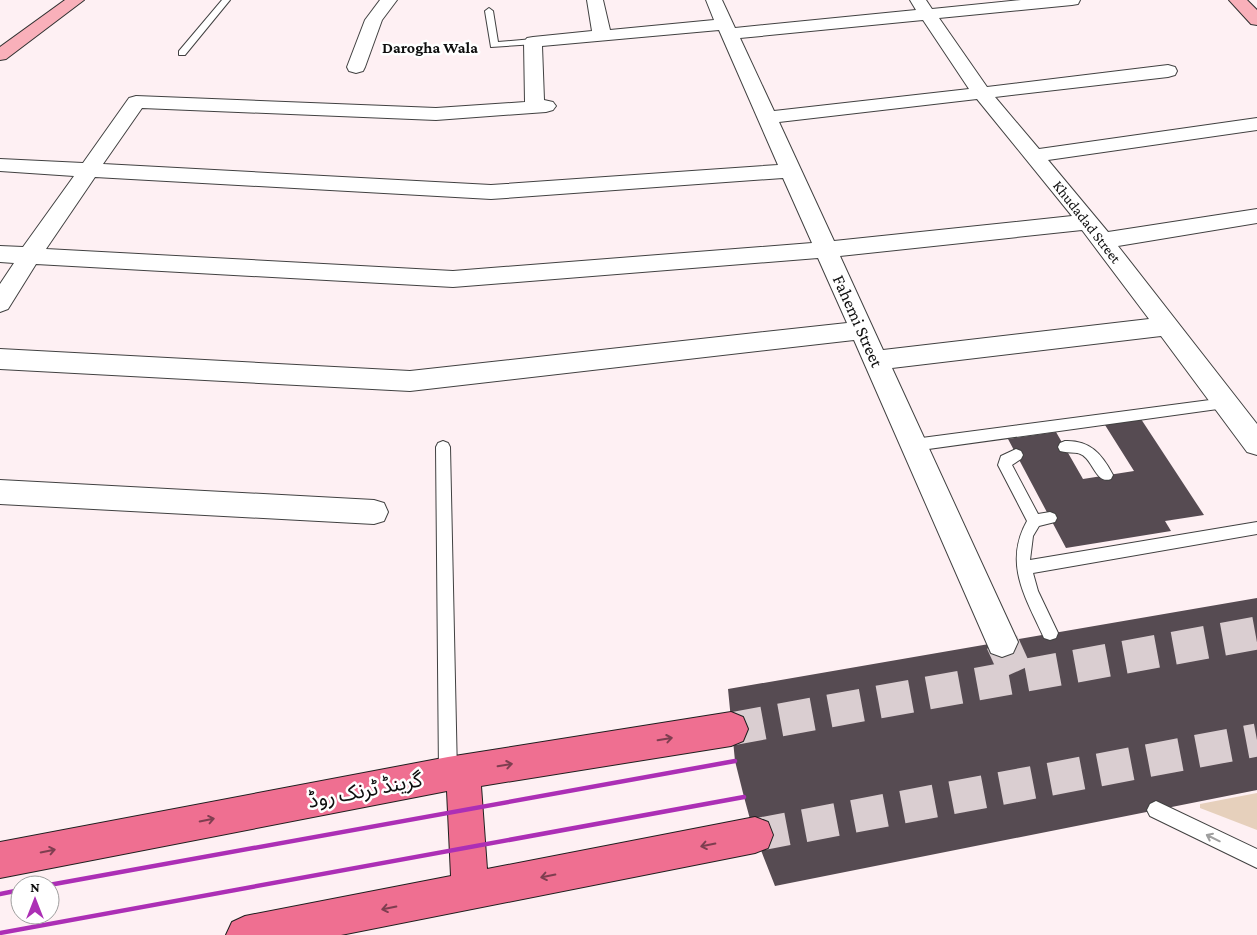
<svg xmlns="http://www.w3.org/2000/svg" width="1257" height="935" font-family="'Crimson Pro','Noto Sans Arabic',serif">
	<rect width="100%" height="100%" fill="#fef0f3"/>
	<path fill="#e6d0bc" d="M1257 793V830L1200 808V804Z"/>
	<path fill="#564b52" d="M1141 419 1204 515 1165 521 1171 531 1066 548 1008 439 1056 432 1083 479 1134 471 1105 425Z
		M1257 598V790L775 886 753 830 744 797 735 761 728 689Z"/>
	<g fill="none" stroke-linecap="round" stroke-linejoin="round">
		<path stroke="#daced1" stroke-width="33" stroke-dasharray="33 17" stroke-linecap="butt" d="M1002 642 1017 675"/>
		<path stroke="#daced1" stroke-width="33" stroke-dasharray="33 17" stroke-linecap="butt" d="M731 729 1257 633
			M755 835 1257 740"/>
		<defs>
			<path id="lane" d="M222 0H230L185 55H179V51Z
				M489 8 493 11 498 42 533 39 537 42 536 44 491 47 485 11Z
				M1225 398 1230 399 1232 403 1230 407 1225 408 914 451 909 449 907 445 909 441 914 439Z
				M443 441 448 443 450 447 457 774 454 780 448 783 442 780 439 774 436 447 438 443Z
				M1065 441C1090 440 1102 454 1113 475L1111 479C1098 484 1094 466 1086 458 1079 450 1070 454 1060 451L1058 447 1060 443Z
				M1016 449 1021 451 1023 455 1021 459 1012 465 1038 514 1050 512 1055 514 1057 518 1055 522 1039 526 1033 536 1030 560 1257 522V534L1033 573 1038 591 1058 633 1056 638 1050 640 1044 638C1026 598 1003 564 1027 521L998 465 1001 456Z
				M1156 801 1257 849V868L1150 816 1147 810 1150 804Z"/>
			<path id="street" d="M380 0H397L382 20 365 67 363 71 356 73 349 71 347 67 365 20Z
				M587 0H603L610 30 714 20 706 0H722L735 28 916 10 910 0H926L932 9 1021 0H1080L1078 4 1072 5 939 18 987 87 1168 65 1175 67 1177 71 1175 75 1168 77 995 97 1039 149 1257 118V130L1048 160 1108 232 1257 209V223L1118 246 1257 424V455L1247 452 1161 336 892 368 1018 642 1013 653 1002 657 991 653 854 340 410 391 0 369V349L410 371 847 323 818 258 453 287 36 264 8 309 0 312V284L14 263 0 262V246L23 247 74 176 0 171V159L83 163 129 98 136 96 436 108 525 102 524 42 527 38 533 37 592 31ZM923 20 969 89 774 111 740 38ZM719 30 778 165 491 185 103 164 142 108 436 120 546 112 553 110 556 106 553 102 544 100 542 46ZM977 99 1072 216 834 241 779 122ZM95 177 491 199 783 178 812 243 453 271 46 249ZM1082 230 1149 319 883 350 840 256Z
				M0 480 374 500 384 503 388 512 384 521 374 524 0 504Z"/>
			<path id="secondary" d="M65 0H84L6 59 0 60V47Z
				M1229 0H1247L1257 10V25L1251 24Z"/>
			<path id="primary" d="M731 712 743 717 748 729 743 741 731 746 481 786 487 869 755 817 768 822 773 835 768 848 755 853 341 935H226L232 922 245 916 451 876 447 791 0 878V842L448 757Z"/>
		</defs>
		<use href="#lane" stroke="#414141" stroke-width="2"/>
		<use href="#street" stroke="#414141" stroke-width="2"/>
		<use href="#secondary" stroke="#303030" stroke-width="2"/>
		<use href="#primary" stroke="#1f1f1f" stroke-width="2"/>
		<use href="#lane" fill="#fff" fill-rule="evenodd"/>
		<use href="#street" fill="#fff" fill-rule="evenodd"/>
		<use href="#secondary" fill="#f9b0ba" fill-rule="evenodd"/>
		<use href="#primary" fill="#ef6f91" fill-rule="evenodd"/>
		<path stroke="#ac2fb5" stroke-width="4.5" d="M49 885 735 761
			M0 894 20 890
			M0 933 744 797"/>
	</g>
	<defs><path id="oneway-shaft" d="M-6 0H5M1.5-3L5.5 0L1.5 3" fill="none" stroke-width="1.6" stroke-linecap="round" stroke-linejoin="round" transform="scale(1.25)"/></defs>
	<g stroke="#7e3e50">
		<use href="#oneway-shaft" transform="translate(665 739) rotate(-9)"/>
		<use href="#oneway-shaft" transform="translate(505 765) rotate(-9)"/>
		<use href="#oneway-shaft" transform="translate(207 820) rotate(-11)"/>
		<use href="#oneway-shaft" transform="translate(708 845) rotate(169)"/>
		<use href="#oneway-shaft" transform="translate(48 851) rotate(-11)"/>
		<use href="#oneway-shaft" transform="translate(548 876) rotate(169)"/>
		<use href="#oneway-shaft" transform="translate(389 908) rotate(169)"/>
	</g>
	<use stroke="#9f9f9f" href="#oneway-shaft" transform="translate(1213 838) rotate(-154)"/>
	<g text-anchor="middle" stroke-width="5" stroke-linejoin="round" paint-order="stroke">
		<g font-size="15" fill="#0e0e0e" stroke="#fff">
			<text transform="translate(1087 222) rotate(52)" y="5">Khudadad Street</text>
		</g>
		<g font-size="16" font-weight="bold" fill="#0e0e0e" stroke="#fff">
			<text x="430" y="53">Darogha Wala</text>
		</g>
		<g font-size="18" fill="#0e0e0e" stroke="#fff">
			<text transform="translate(858 321) rotate(66)" y="6">Fahemi Street</text>
		</g>
		<g font-size="21" fill="#0e0e0e" stroke="#fff">
			<text transform="translate(365 790) rotate(-11)" y="7">گرینڈ ٹرنک روڈ</text>
		</g>
	</g>
	<g transform="translate(35 900)"><circle r="24" fill="#ffffff" stroke="#9f9f9f"/>
	<path d="M0-4L9 19L0 12L-9 19Z" fill="#ac2fb5"/>
	<text y="-8" font-size="14" font-weight="bold" text-anchor="middle" fill="#0e0e0e">N</text>
	</g>
</svg>
